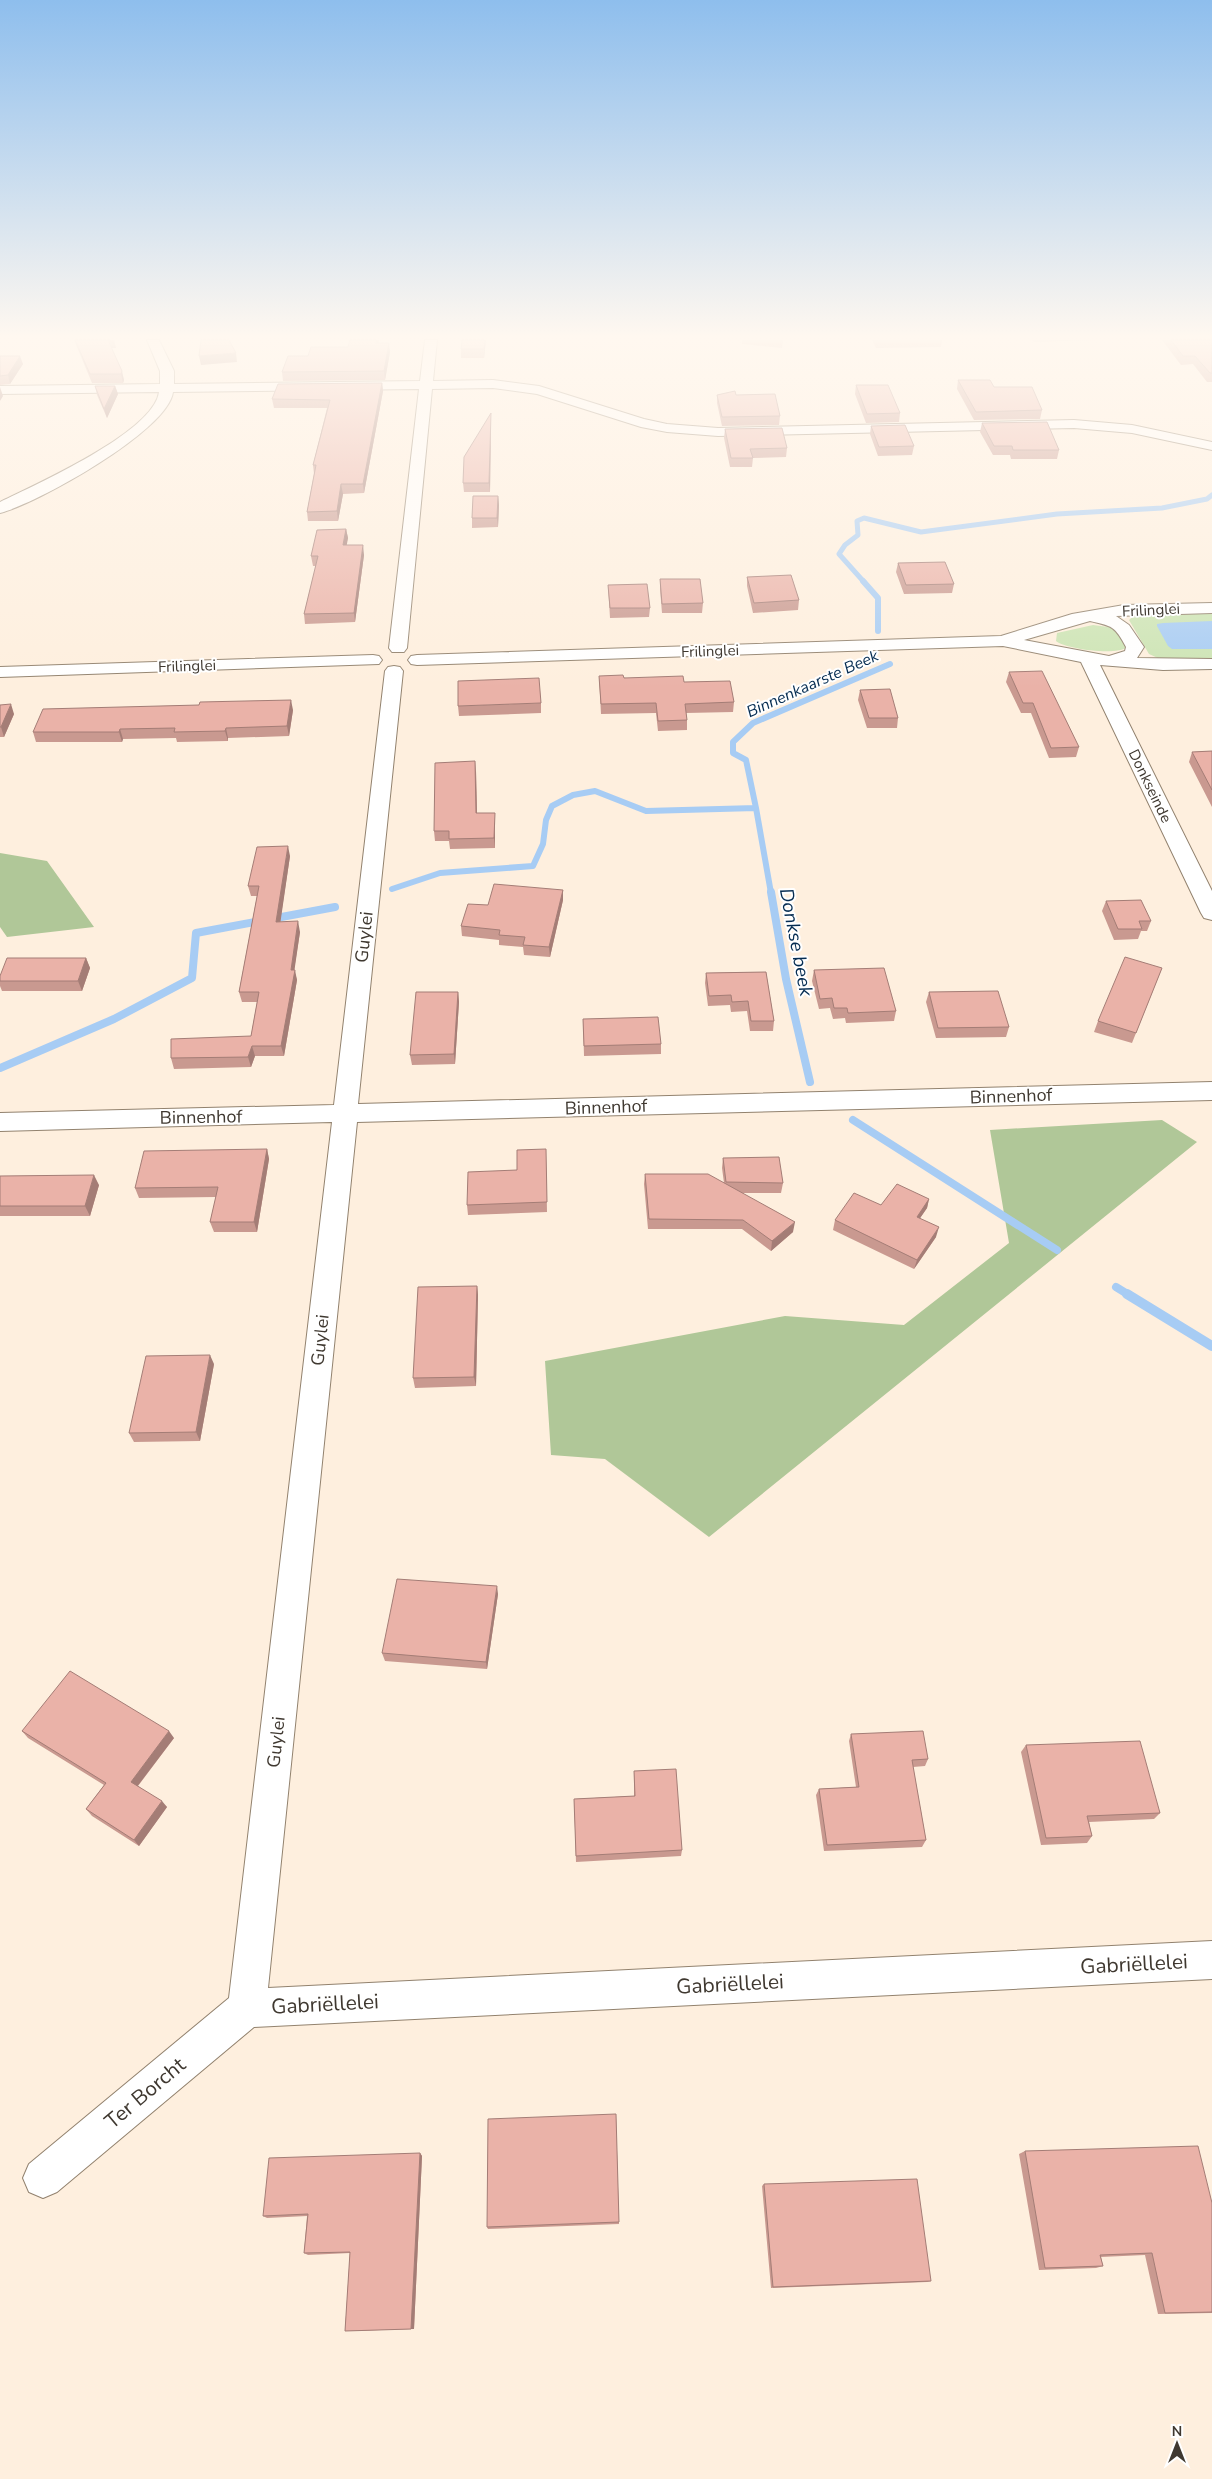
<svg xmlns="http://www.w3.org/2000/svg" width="1212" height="2479" font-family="'Nunito Sans',sans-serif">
	<rect width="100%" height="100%" fill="#feefde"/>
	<path fill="#cce4b4" d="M1212 612V659H1160L1149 654 1129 620 1136 614Z
		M1093 625 1116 628 1127 647C1117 656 1065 649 1056 641L1057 633Z"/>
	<path fill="#b0c798" d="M0 853 47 861 94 927 7 937 0 927Z
		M1162 1120 1197 1142 709 1537 605 1459 551 1455 545 1361 785 1316 904 1325 1009 1243 990 1130Z"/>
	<path fill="#a7ccf4" d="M1212 621V649H1172L1168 646 1157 626V624L1163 623Z"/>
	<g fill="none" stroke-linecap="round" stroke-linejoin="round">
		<path stroke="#a7ccf4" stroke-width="5" d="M864 582 839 554 845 545 858 535 857 521 864 518 921 532 1057 514 1162 508 1207 499 1212 495"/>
		<path stroke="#a7ccf4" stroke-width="6" d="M863 581 878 598V631
			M756 808 771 893
			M392 889 440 873 533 866 543 844 546 820 552 806 573 795 595 791 646 811 756 808 746 760 733 753V742L753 723 890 664"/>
		<path stroke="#a7ccf4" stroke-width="8" d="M771 892 786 979 810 1082
			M0 1068 114 1019 192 978 196 933 335 907
			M853 1120 1057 1250
			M1116 1287 1129 1295"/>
		<path stroke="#a7ccf4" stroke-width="10" d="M1127 1294 1212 1346"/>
		<defs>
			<path id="street" d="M147 340H159L174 371V384L420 381 425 340H437L433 381 493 380 539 386 644 419 667 424 718 428 1074 420 1132 425 1212 442V450L1132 433 1074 428 718 436 667 432 641 427 537 394 493 388 432 389 407 648 404 652H392L389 648 419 389 173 392C168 431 36 504 0 513V502C35 485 154 432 159 392L0 394V386L160 384V371Z
				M1212 603V613L1116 616 1129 625 1144 647 1137 658 1212 659V669L1163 670 1100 665 1212 891V920L1204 918 1201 913 1081 662 1003 646 417 665 411 664 408 660 411 656 417 655 1001 636 1072 614 1124 605ZM1090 621C1112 626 1115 626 1126 647L1125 651 1109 656 1024 640Z
				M373 655 379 656 382 660 379 664 0 677V667Z
				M394 666 400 667 403 671 358 1104 1212 1082V1100L357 1122 268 1988 1212 1941V1979L254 2027 57 2192 43 2198 29 2192 23 2178 29 2164 229 1998 332 1122 0 1131V1113L334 1105 385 671 388 667Z"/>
		</defs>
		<use href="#street" stroke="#92826e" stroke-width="2"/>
		<use href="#street" fill="#fff" fill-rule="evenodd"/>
	</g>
	<path fill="#c99990" d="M74 340H114L116 348H112L124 380 123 383H92Z
		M462 340H486L484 358H461V349Z
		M742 340H783L782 348 742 344Z
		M872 340H942L941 347 876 348Z
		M1032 340H1095L1034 342Z
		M1162 340H1212V382H1207L1193 364 1181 365Z
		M378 343 390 352 385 380 283 381 282 372 308 356 348 347Z
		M0 356 23 364 10 384 0 385Z
		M958 380 994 387 1042 410 1040 419 974 420 957 389Z
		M382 383 383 391 364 493 343 494 338 521H308L307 512 314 474 313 465 327 408H274L272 399Z
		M856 385 900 413 899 422 866 423 855 394Z
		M95 386H115L118 394 107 418 97 395Z
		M717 395H736L780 416 779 425 722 426 717 403Z
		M491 413 490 492H464L463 483Z
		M982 423 1059 450 1057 459H1011L1010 455H993L980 432Z
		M871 426 914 446 912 455 878 456 870 434Z
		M725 429 787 448 786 457 753 458 752 467H730L724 438Z
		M498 496 499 505 498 527 472 528V518Z
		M346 529 348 538 346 545 364 555 355 622 305 624 304 614 316 566H313L311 556Z
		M898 563 954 584 952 593 904 594 896 572Z
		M747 577 799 600 798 610 753 613 747 586Z
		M660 579 703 603 702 613H662L660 589Z
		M608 585 650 608 649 617 610 618Z
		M1009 672 1079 747 1076 757 1049 758 1031 713H1021L1006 682Z
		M599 676 684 682 734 702 733 712 686 713 687 720V730L658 731 656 713 601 714Z
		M860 690 898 718 897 728H867L858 700Z
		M541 703V713L459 716 458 706Z
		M0 705 14 714 4 737H0Z
		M293 710 289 736 228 738V741L177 742 176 738 123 739 122 742H36L33 732Z
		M1212 751V807L1189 762 1192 752Z
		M476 771 477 813 495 823V848L450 849 449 841H435L434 831Z
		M290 856 280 922 300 932 294 970 297 980 284 1056H255L251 1067 174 1069 171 1058 251 1036 257 1002H242L239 992 257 896H251L248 886Z
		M563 890V900L550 957 524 955 523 947 499 945V940L462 936 461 926 488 905Z
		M1106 901 1151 921 1147 931H1141L1138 939 1114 940 1102 911Z
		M86 958 90 968 82 991H2L0 986V976Z
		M1162 968 1132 1043 1094 1032 1098 1021Z
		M814 970 896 1011 894 1021 846 1023 845 1018 833 1019 830 1008 819 1009 812 981Z
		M766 972 774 1021 773 1031H750L747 1011 731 1012 730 1005 708 1006 705 983 706 973Z
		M458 992 459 1002 455 1064 412 1065 410 1055Z
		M929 992 1009 1027 1006 1037 936 1038 926 1002Z
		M583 1019 661 1044V1054L584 1056Z
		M267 1149 269 1159 257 1232H214L210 1222 216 1197 139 1198 135 1188Z
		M723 1158 783 1183 781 1193H742L793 1232 771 1251 742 1229H648L644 1184 645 1174 724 1183 722 1168Z
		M546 1159 547 1212 468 1215 467 1205 517 1170Z
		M0 1176 99 1185 90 1216H0Z
		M929 1199 927 1208 920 1218 936 1237 914 1269 833 1230 835 1220 881 1205Z
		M477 1286 478 1295 476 1386 415 1388 413 1378Z
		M214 1364 200 1441 134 1442 129 1433Z
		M498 1594 487 1669 385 1661 382 1653Z
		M22 1731 174 1738 138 1786 167 1807 139 1846 92 1816 86 1809 104 1785 28 1738Z
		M851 1734 928 1759 925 1766 913 1767 926 1840 922 1847 824 1851 816 1795 819 1789 856 1787 849 1741Z
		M1026 1745 1160 1813 1154 1819 1089 1822 1092 1836 1087 1843 1041 1845 1021 1752Z
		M634 1771 682 1850 681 1856 576 1862 574 1799 634 1796Z
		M616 2114 619 2224 488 2229 487 2227Z
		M1025 2151 1212 2203V2313L1158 2314 1145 2255 1101 2257 1103 2266 1096 2268 1039 2270 1019 2154Z
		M420 2153 422 2156 414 2329 349 2331H345L350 2253 308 2255 304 2253 307 2216 267 2218 263 2216Z
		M764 2184 931 2281 927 2282 771 2288 762 2186Z"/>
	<path fill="#a47d76" d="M108 340H114L116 348H110Z
		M376 340H379L376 352Z
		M485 340H486L484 358V349Z
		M389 343 390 352 385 380 384 371Z
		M236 353 237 362 201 365 199 356Z
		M20 356 23 364 10 384 8 375Z
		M122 371 124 380 123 383 121 374Z
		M382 383 383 391 364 493 363 484Z
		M115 386 118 394 107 418 104 409Z
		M0 387 3 396 0 401Z
		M491 413V422L490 492 489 483Z
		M341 484 343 494 338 521 337 511Z
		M498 496 499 505 498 527 497 518Z
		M346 529 348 538 345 555 343 545Z
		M363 545 364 555 355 622 354 613Z
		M291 700 293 710 289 736 287 726Z
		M11 704 14 714 4 737 1 727Z
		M226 728 228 738V741L225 731Z
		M120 729 123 739 122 742 119 732Z
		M475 761 476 771 477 823 476 813Z
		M495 813V848L494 838Z
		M288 846 290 856 279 932 276 922Z
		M563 890V900L550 957 549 947Z
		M298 921 300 932 293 980 295 970 297 980 284 1056 281 1046 291 970Z
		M86 958 90 968 82 991 78 981Z
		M458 992 459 1002 455 1064 454 1054Z
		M252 1046 255 1056 251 1067 248 1057Z
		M267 1149 269 1159 257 1232 254 1222Z
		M94 1175 99 1185 90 1216 85 1206Z
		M929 1199 927 1208 914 1227 917 1217Z
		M795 1222 793 1232 771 1251 772 1241Z
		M939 1227 936 1237 914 1269 917 1260Z
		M477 1286 478 1295 476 1386 474 1377Z
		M210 1355 214 1364 200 1441 196 1432Z
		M497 1586 498 1594 487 1669 486 1662Z
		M169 1731 174 1738 136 1788 131 1782Z
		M162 1801 167 1807 139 1846 134 1840Z
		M420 2153 422 2156 414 2329H411Z"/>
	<path fill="#eab2a8" stroke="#a47d76" d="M75 340H110H108L122 371 121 374H90Z
		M201 340H229L236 353 199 356Z
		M350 340H376V343H389L384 371 282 372 288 356H308L311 347H348Z
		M462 340H485L484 349H461Z
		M1171 340H1212V373H1210L1195 356H1183Z
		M0 356H20L8 375 0 376Z
		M958 380H990L994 387H1032L1042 410 976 412Z
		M382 383 363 484H341L337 511 307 512 316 465H313L330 400 272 399 278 384Z
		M856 385H888L900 413 867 414Z
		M95 386H115L104 409Z
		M735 391 736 395 775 394 780 416 722 417 717 395Z
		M491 413 489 483H463L464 457Z
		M1047 422 1059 450H1013L1012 446H994L982 423Z
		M905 425 914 446 879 447 871 426Z
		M782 428 787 448 750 449 753 458H731L725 429Z
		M473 496H498L497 518H472Z
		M346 529 343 545H363L354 613 304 614 318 556H311L317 530Z
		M945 562 954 584 906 585 898 563Z
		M791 575 799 600 754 603 747 577Z
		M660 579H700L703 603 662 604Z
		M647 584 650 608H610L608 585Z
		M1042 671 1079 747 1051 748 1033 703H1023L1009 672Z
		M623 675 624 678 683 676 684 682 730 681 734 702 685 704 687 720 658 721 656 703 601 704 599 676Z
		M539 678 541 703 458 706V681Z
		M890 689 898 718H869L860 690Z
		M291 700 287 726 226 728 225 731 174 732 175 728 120 729 119 732H33L43 709 199 705 200 702Z
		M11 704 1 727H0V705Z
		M1212 751V790L1192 752Z
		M475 761 476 813H495L494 838 449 839V831H434L435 763Z
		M288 846 276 922 298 921 291 970H295L281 1046H252L248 1057 171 1058V1039L251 1036 259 992H239L259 886H248L257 847Z
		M494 884 563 890 549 947 523 945 525 937 499 935 500 930 461 926 468 904 488 905Z
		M1141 900 1151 921H1139L1142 929H1118L1106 901Z
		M1125 957 1162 968 1136 1033 1098 1021Z
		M7 958H86L78 981H0V976Z
		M884 968 896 1011 848 1013 847 1008H834L832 998 820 999 814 970Z
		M766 972 774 1021H751L748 1001 732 1002 731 995 709 996 706 973Z
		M998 991 1009 1027 938 1028 929 992Z
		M416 992H458L454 1054 410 1055Z
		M658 1017 661 1044 584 1046 583 1019Z
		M267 1149 254 1222H210L218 1187 135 1188 144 1151Z
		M546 1149 547 1202 467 1205 468 1172 517 1170V1150Z
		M779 1157 783 1183 726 1182 723 1158Z
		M645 1174H708L795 1222 772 1241 743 1220 649 1219Z
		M94 1175 85 1206H0V1176Z
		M897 1184 929 1199 917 1217 939 1227 917 1260 835 1220 854 1193 881 1205Z
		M477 1286 474 1377 413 1378 418 1287Z
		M210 1355 196 1432 129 1433 146 1356Z
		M397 1579 497 1586 486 1662 382 1653Z
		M70 1671 169 1731 131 1782 162 1801 134 1840 86 1809 106 1783 22 1731Z
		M923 1731 928 1759 912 1760 926 1840 827 1845 819 1789 859 1787 851 1734Z
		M1140 1741 1160 1813 1087 1816 1092 1836 1046 1838 1026 1745Z
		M676 1769 682 1850 576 1856 574 1799 635 1796 634 1771Z
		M616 2114 619 2222 487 2227 488 2119Z
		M1198 2146 1212 2203V2312L1165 2313 1152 2253 1100 2255 1103 2266 1045 2268 1025 2151Z
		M420 2153 411 2329 345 2331 350 2252 304 2253 308 2214 263 2216 269 2158Z
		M917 2179 931 2281 773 2287 764 2184Z"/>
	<linearGradient id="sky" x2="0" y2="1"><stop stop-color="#8ebeed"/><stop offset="0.49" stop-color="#fff8f0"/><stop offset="1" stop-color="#fff8f0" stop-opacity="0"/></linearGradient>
	<rect width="1212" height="687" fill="url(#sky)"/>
	<g text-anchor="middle" stroke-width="4" stroke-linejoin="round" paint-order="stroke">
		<g font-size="15" fill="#3f3830" stroke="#fff">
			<text transform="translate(1151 610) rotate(-3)" y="5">Frilinglei</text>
			<text transform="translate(710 651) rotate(-2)" y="5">Frilinglei</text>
			<text transform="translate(187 666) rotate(-2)" y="5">Frilinglei</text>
			<text transform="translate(1150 786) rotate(64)" y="5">Donkseinde</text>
		</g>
		<g font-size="16" font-style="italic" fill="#052c51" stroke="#fff">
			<text transform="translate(812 683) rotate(-24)" y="6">Binnenkaarste Beek</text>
		</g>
		<g font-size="18" fill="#3f3830" stroke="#fff">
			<text transform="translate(364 937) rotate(-84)" y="6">Guylei</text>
			<text transform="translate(1011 1096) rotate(-2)" y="6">Binnenhof</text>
			<text transform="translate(606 1107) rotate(-2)" y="6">Binnenhof</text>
			<text transform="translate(201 1117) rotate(-1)" y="6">Binnenhof</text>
			<text transform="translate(320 1340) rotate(-84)" y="6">Guylei</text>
			<text transform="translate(276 1742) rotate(-84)" y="6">Guylei</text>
		</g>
		<g font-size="19" font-style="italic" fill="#052c51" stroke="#fff">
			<text transform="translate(797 942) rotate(79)" y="7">Donkse beek</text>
		</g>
		<g font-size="21" fill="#3f3830" stroke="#fff">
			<text transform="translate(1134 1964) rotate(-3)" y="7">Gabriëllelei</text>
			<text transform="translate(730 1984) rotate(-3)" y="7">Gabriëllelei</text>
			<text transform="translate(325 2004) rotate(-3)" y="7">Gabriëllelei</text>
			<text transform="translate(145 2093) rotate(-40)" y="7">Ter Borcht</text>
		</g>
	</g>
	<g transform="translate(1177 2444)" stroke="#ffffff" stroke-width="4" paint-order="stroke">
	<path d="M0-4L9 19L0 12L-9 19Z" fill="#3f3830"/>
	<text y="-8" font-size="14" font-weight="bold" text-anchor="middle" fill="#3f3830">N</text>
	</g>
</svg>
